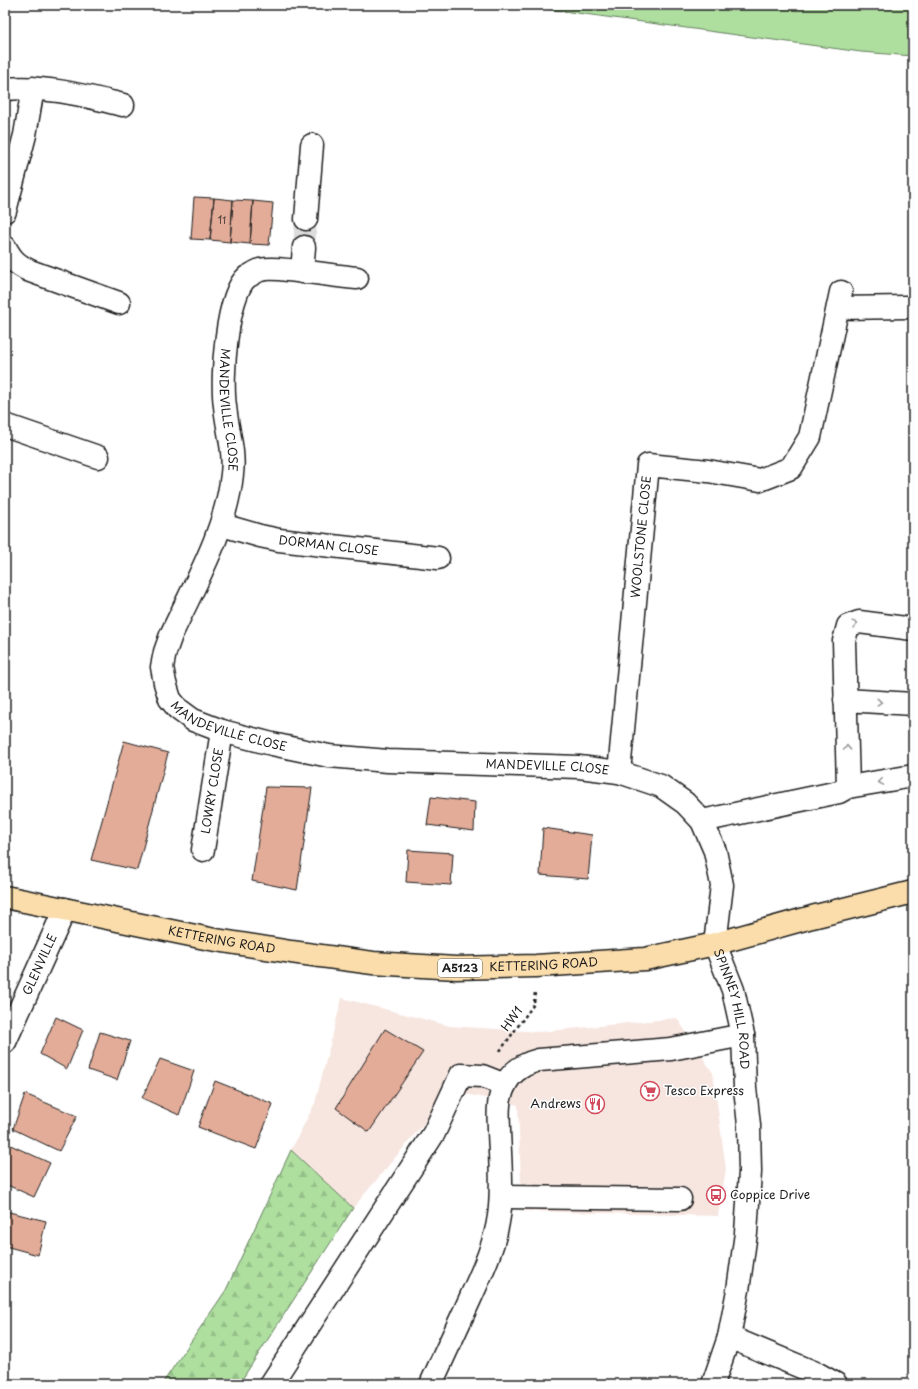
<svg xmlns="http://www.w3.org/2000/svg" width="918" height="1389" font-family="'Playpen Sans',sans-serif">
	<defs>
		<pattern id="forest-firs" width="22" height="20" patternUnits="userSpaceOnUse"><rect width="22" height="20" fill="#aedf9f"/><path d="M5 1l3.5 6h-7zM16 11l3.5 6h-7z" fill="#95bf88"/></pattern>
	</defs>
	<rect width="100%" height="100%" fill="#fff"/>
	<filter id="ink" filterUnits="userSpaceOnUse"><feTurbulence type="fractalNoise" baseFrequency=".025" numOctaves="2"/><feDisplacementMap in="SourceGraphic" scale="8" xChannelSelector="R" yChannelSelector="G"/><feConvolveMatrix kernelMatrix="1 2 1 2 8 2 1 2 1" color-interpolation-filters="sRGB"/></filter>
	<g filter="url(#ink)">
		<path fill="#f7e6e0" d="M342 998 450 1026 540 1032 677 1018 713 1073 726 1169 718 1216 522 1211 518 1105 451 1091 353 1208 291 1150 315 1103Z"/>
		<path fill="url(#forest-firs)" stroke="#657e5e" d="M291 1150 353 1208 239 1384H162L226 1290Z"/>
		<path fill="#aedf9f" stroke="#657e5e" d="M545 5H913V56L861 52 548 9Z"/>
		<path fill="#e3ac99" stroke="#1c1c1c" d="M194 197 214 198 210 240 191 239Z
			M214 198 233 200 230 242 210 240Z
			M233 200 253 201 250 244 230 242Z
			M253 201 273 203 269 245 250 244Z
			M124 741 168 753 137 870 91 860Z
			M266 787 312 788 297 890 252 881Z
			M431 797 475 802 474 831 427 825Z
			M543 828 592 835 588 879 540 875Z
			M408 850 453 853 451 885 406 882Z
			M56 1017 83 1030 67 1069 40 1054Z
			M385 1029 423 1052 369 1132 336 1108Z
			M100 1032 130 1041 117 1080 88 1070Z
			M160 1059 194 1071 179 1115 142 1098Z
			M215 1081 273 1104 256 1149 198 1127Z
			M25 1094 77 1116 59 1151 13 1129Z
			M6 1143 50 1163 34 1197 5 1184Z
			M5 1211 46 1221 38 1255 5 1246Z"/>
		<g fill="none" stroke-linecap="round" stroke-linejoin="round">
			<path stroke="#ddd" stroke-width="22" stroke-dasharray="22 11" stroke-linecap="butt" d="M304 247 306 219"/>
			<defs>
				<g id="minor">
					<path d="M5 89C45 85 85 96 123 105"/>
					<path d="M5 211 25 135 33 88"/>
					<path d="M306 219 312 145"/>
					<path d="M5 247C12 260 16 264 30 271L119 303"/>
					<path d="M302 272 304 247"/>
					<path id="s1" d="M357 278C337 276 317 273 297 271 285 270 272 267 260 270 257 271 251 275 247 277 226 295 221 379 225 406 227 429 235 451 232 474 226 532 195 583 171 635L165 652 162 667 165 683 170 699 178 709 193 720 222 731 272 744 329 756 388 761 579 767 619 772 661 786 685 803 702 821 715 851 722 885 715 944 733 990 743 1035 745 1088 749 1125 750 1172 746 1233 738 1290 729 1337 713 1384"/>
					<path d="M838 308 908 307"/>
					<path d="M5 425 98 457"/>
					<path id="s2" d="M222 525 260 536 279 540 438 558"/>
					<path d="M845 700 913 704"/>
					<path id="s3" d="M619 772 648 465 708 471 760 480 791 468 810 437 841 292"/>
					<path d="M848 787 844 641 848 626 859 622 913 629"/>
					<path d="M702 821 839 792 848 787 913 776"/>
					<path id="s4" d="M203 850 222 731"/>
					<path id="s5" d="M5 1042 65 909"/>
					<path d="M501 1197 680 1199"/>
					<path d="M729 1337 818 1374 836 1384"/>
					<path d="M271 1384 434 1133 461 1075 482 1076 505 1085"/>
					<path d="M431 1384C444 1356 457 1327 470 1299 482 1272 495 1245 499 1216 503 1189 500 1158 499 1131 499 1120 497 1106 501 1095 507 1075 519 1065 539 1060L671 1049 743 1035"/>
				</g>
				<g id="major">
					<path id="s6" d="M5 897 210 939 291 952 373 963 456 968 536 966 645 959 715 944 812 917 913 892"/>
				</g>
			</defs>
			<use href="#minor" stroke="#1c1c1c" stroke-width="25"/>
			<use href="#major" stroke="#1c1c1c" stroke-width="25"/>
			<path stroke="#1c1c1c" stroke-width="2.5" stroke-dasharray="3 3" stroke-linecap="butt" d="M500 1051 534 1004 535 991"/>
			<use href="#minor" stroke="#fff" stroke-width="22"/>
			<use href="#major" stroke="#faddab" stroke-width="22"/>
		</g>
		<defs><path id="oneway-chevron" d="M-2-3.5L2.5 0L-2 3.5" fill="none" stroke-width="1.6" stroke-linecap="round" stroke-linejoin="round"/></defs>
		<g stroke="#999">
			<use href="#oneway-chevron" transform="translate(855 624) rotate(-15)"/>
			<use href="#oneway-chevron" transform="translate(879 702) rotate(4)"/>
			<use href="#oneway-chevron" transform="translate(847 748) rotate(-92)"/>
			<use href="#oneway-chevron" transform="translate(881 782) rotate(170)"/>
		</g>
	</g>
	<defs>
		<symbol id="supermarket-ring" viewBox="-11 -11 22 22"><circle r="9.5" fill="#fff" stroke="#d1495b" stroke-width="1.5"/><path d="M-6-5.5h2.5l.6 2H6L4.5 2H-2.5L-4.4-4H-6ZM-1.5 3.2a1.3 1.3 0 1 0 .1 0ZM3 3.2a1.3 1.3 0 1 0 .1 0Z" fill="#d1495b"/></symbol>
		<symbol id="restaurant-ring" viewBox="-11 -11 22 22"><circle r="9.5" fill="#fff" stroke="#d1495b" stroke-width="1.5"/><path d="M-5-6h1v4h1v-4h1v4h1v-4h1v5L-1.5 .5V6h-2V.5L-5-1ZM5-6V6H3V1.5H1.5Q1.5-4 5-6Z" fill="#d1495b"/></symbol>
		<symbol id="bus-ring" viewBox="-11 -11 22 22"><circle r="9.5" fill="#fff" stroke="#d1495b" stroke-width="1.5"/><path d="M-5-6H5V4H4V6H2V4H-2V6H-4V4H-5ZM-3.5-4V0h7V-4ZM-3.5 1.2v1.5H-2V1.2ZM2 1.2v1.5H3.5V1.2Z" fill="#d1495b"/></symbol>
	</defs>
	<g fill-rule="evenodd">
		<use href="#supermarket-ring" x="639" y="1080" width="22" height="22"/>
		<use href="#restaurant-ring" x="584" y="1093" width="22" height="22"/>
		<use href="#bus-ring" x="705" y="1184" width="22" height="22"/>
	</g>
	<g text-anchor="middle" stroke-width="3" stroke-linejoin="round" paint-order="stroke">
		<g font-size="10" fill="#4e403b">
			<text x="222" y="224">11</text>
		</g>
		<rect fill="#fff" stroke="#606060" stroke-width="1" x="438" y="959" width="44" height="18" rx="3"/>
		<g font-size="11" font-weight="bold" fill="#1c1c1c">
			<text x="460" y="972">A5123</text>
		</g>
		<g font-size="12" fill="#1c1c1c" stroke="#fff">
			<text dy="4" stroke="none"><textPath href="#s1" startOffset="250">MANDEVILLE CLOSE</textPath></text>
			<text dy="4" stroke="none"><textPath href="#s3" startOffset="236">WOOLSTONE CLOSE</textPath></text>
			<text dy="4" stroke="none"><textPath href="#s2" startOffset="109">DORMAN CLOSE</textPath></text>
			<text dy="4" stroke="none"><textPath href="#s1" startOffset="621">MANDEVILLE CLOSE</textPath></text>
			<text dy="4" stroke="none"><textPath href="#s1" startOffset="945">MANDEVILLE CLOSE</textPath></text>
			<text dy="4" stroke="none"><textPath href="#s4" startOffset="60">LOWRY CLOSE</textPath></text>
			<text dy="4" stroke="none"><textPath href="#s6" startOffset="221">KETTERING ROAD</textPath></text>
			<text dy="4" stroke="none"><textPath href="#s5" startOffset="85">GLENVILLE</textPath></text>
			<text dy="4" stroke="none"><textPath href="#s6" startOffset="545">KETTERING ROAD</textPath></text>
			<text dy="4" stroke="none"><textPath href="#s1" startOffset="1310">SPINNEY HILL ROAD</textPath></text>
			<text transform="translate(512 1019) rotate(-54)" y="4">HW1</text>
		</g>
		<g font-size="12" fill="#1c1c1c" stroke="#fff" text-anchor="start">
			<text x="664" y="1095">Tesco Express</text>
			<text x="581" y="1108" text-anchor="end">Andrews</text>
			<text x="730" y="1199">Coppice Drive</text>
		</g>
	</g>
	<rect width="918" height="1389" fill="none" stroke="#fff" stroke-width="20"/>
	<rect x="10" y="10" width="898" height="1369" fill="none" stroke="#1c1c1c" stroke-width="1.5" filter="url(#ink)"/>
</svg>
